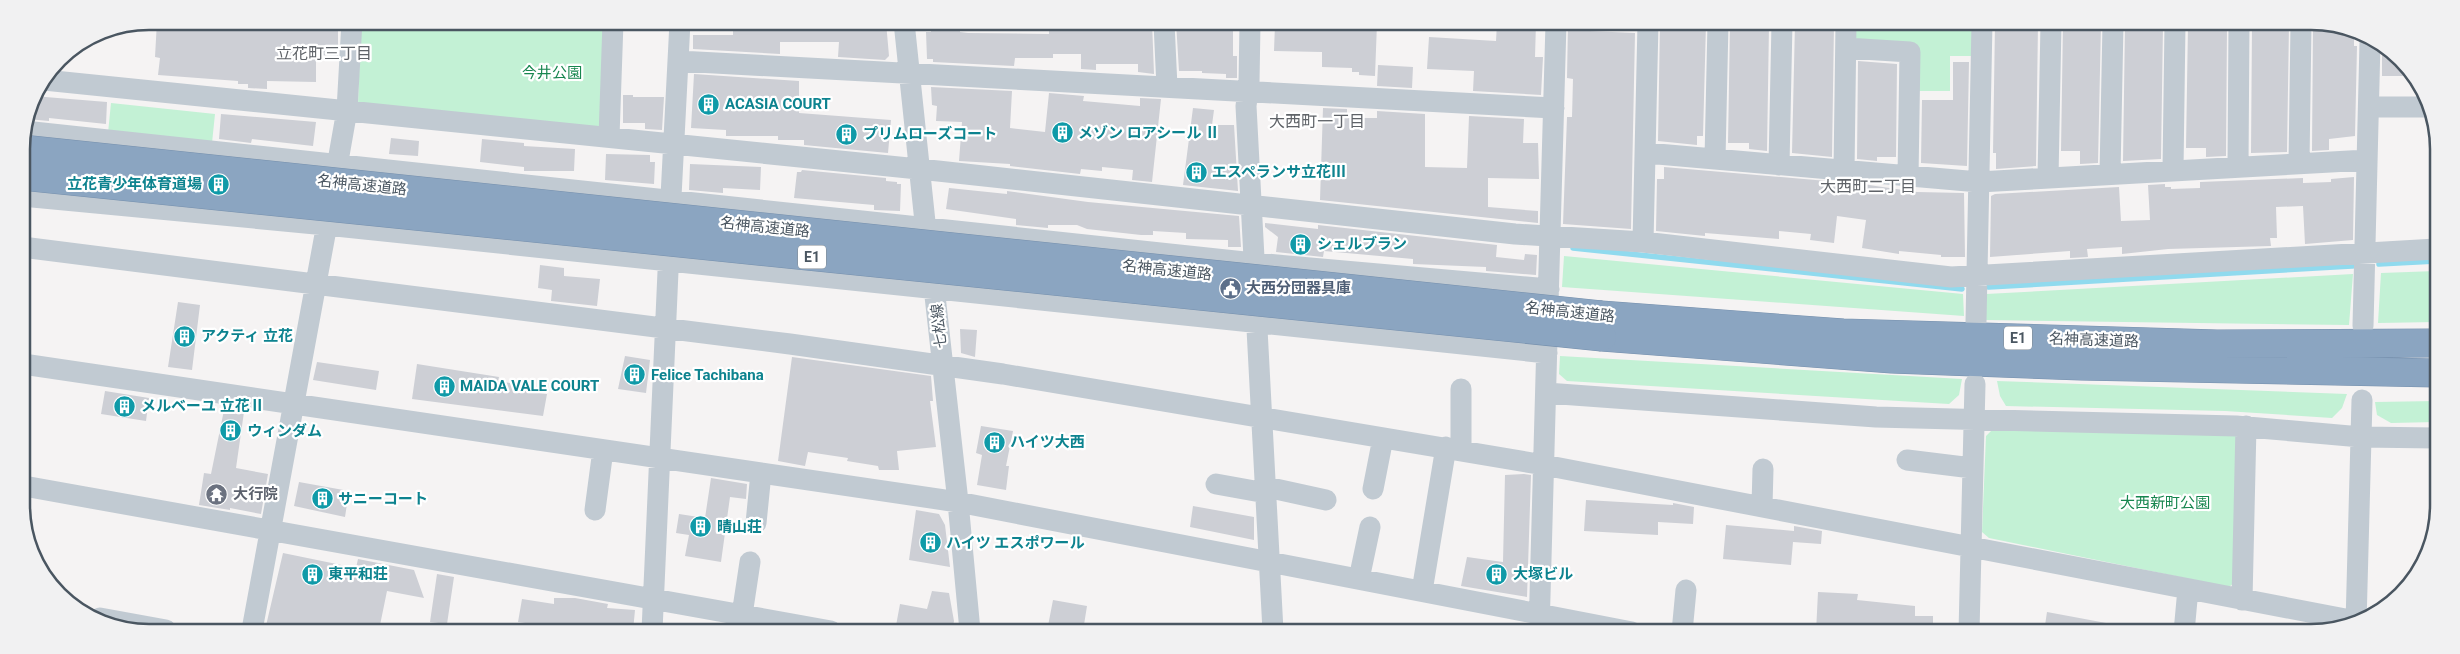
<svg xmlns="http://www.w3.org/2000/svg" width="2460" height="654" font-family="Roboto,'Noto Sans JP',sans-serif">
	<rect width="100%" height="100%" fill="#f5f3f3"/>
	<path fill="#c3f1d5" d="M361 21 605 22 603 129 358 104Z
		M1852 23H1973L1972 56H1950V91H1918V47L1856 40Z
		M111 103 215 114 212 143 108 133Z
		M1564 256 1963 294 1964 316 1562 287Z
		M2436 271V322L2378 323 2381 273Z
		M2353 274 2349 325 1986 320V294Z
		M1560 356 1962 379 1959 395 1949 404 1567 381 1559 374Z
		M1997 381 2347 394 2342 408 2332 418 2225 411 2006 406 2000 396Z
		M2436 401V422L2391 423 2377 415 2375 402Z
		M1993 429 2234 434 2240 441 2235 582 2229 587 1989 538 1982 532 1986 436Z"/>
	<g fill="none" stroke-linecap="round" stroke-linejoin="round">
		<path stroke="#90daee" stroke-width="5.5" d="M1573 248 1962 289
			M2379 264 2436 261
			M1989 287 2352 266"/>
	</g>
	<path fill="#cdcfd5" d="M157 21H338V56L316 55V82L267 81V89L248 88V84H238V81L158 75 160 58 155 57Z
		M733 22H886L889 56 885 60 838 57 839 42H780V54L693 49V35H733Z
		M931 22H960V32L968 33 1049 34V22H1152L1154 74 1138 72V64H1096V70L1081 69V54H1053V58H1015L1014 66 933 62V59H927L926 32H931Z
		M1176 22H1233V56H1237V78H1226V74L1202 73V71H1179Z
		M1309 23H1377L1375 76 1359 75V72H1352V68L1322 67V52L1274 51 1275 24 1309 25Z
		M1497 23H1536L1535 57H1543L1541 95 1473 91 1474 71 1427 69 1429 37 1496 41Z
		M1568 23H1590V31L1635 33 1631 229 1563 224 1567 117H1572L1573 79 1567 78Z
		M1660 23H1706L1703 136H1697V145L1658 141Z
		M1730 23 1769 25 1767 151 1749 149V143H1728Z
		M1795 23H1834L1832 157 1792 153Z
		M1995 23H2038L2036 166 1996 169V153H1993Z
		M2063 23H2101L2098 163 2080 164V151H2061Z
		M2125 24H2163L2161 159 2123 161Z
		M2188 24H2227L2226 156 2206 157V148H2186Z
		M2252 24H2289L2287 152 2251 153Z
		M2313 24H2336L2354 33V46H2357L2355 136 2329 139V150L2312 151Z
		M2382 48 2402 59 2411 76H2382Z
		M1858 61 1897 64 1896 157H1877V161L1857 159Z
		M1953 62H1969L1967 166 1921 163 1922 100H1953Z
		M1378 65 1413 67 1412 88 1377 86Z
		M694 74 799 81V113L891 120 888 153 804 145V140H778V136H726V130L691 128Z
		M931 87 1012 91 1010 128 1045 132 1049 93 1084 96 1083 101 1140 106V98L1161 99 1152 182 1132 180 1133 170 1102 167V171L1081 169 1080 174 1010 166V164L959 161 962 122 936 121 937 106 932 105Z
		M623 95H633V97H664L662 130 645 129V123H623Z
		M33 96 107 102 106 124 49 118V121L27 119Z
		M1193 108 1214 110 1212 125H1234L1238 191 1183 185Z
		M1323 108 1347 109V118H1377V111L1425 114V167L1467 168 1469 116 1524 119 1523 143H1538L1539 179 1488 178V207L1538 211V223L1320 200Z
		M221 114 316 122 313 146 252 139 251 143 219 139Z
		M391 138 419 141 418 156 389 154Z
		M482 139 524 143V146L575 149 574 171H524V167L480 162Z
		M606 154 650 155V162H655L654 184 605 180Z
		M690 164 761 167 760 190 723 188V193L689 190Z
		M1664 167 1862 184 1917 192 1964 193 1965 257H1941V255L1899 251V254L1862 248 1866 220 1837 216 1834 243 1810 240 1811 234 1779 231V239L1705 233V236L1656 231 1657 179H1664Z
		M802 170 886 178V181L897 182V184H901L900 211 874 210V205L794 198 797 172H801Z
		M2354 177 2353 240 2305 244 2303 206 2276 207 2277 238H2270L2271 246 2168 249 2122 254V247L2087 249 2088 257 2070 258V251L1990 257 1991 196 1995 194 2119 187 2121 221 2150 220 2148 185 2165 184V187H2171V189L2200 188V182L2303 178V183L2331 182V179Z
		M949 188 1007 194V191L1088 202 1239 216 1241 247H1228V240L1186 239V233L1153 231V235H1141L1087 229 1077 225H1048V228L1016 225V219L946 209Z
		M1265 223 1318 229V225L1497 245 1496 257 1524 260 1525 254 1537 255 1536 275 1486 271V267L1413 264V259L1324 251 1323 257 1276 252 1278 237 1265 227Z
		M540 265 564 268V276L600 279 597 306 551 301 552 290 538 288Z
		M178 302 200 305 192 370 168 367Z
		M960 329 977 330 975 357 961 353Z
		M625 356 650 360 646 393 618 389Z
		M792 357 931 376 933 401H930L936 447 897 451 899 470H879L878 466 847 461 848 458 808 452 805 466 778 461Z
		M317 362 379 371 376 390 313 380Z
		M417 364 499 377 498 381 541 388 540 393 547 394 543 416 412 399Z
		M105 391 149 398 146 421 101 414Z
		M224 410 244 412 236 468 268 474 261 514 230 508V510L199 505 204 473 211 474Z
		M981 426 1013 431 1006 466H1009L1006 490 977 485 982 455 976 453Z
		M1524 474 1531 475 1527 597 1461 586 1467 557 1503 562 1505 475Z
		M711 478 747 484 746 499 730 497 721 562 685 556 689 535 676 533 679 514 705 518Z
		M299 482 349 491 345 517 294 506Z
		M1586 500 1673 505V503L1694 507 1693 524 1658 522V535L1584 531Z
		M1193 506 1254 517V540L1190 527Z
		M916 510 939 514 945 525 950 567 909 560Z
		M1726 525 1794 531V526L1822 531 1821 544 1793 542 1791 565 1723 559Z
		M283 553 356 568 358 559 414 570 424 598 387 591 379 630H265Z
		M437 574 454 577 447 624 430 622Z
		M932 591 949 593 954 621 952 631H895L900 604 927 609Z
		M1818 592 1858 594 1857 600 1915 606V616H1933V632H1816Z
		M554 598H575L608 604 607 608 635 610 633 631H553V627L518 622 522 599 554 604Z
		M1053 600 1087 606 1083 631H1047Z
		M2047 612 2117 625 2116 632H2044Z"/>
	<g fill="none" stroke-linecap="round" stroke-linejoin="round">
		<defs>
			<path id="highway" d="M1601 315 1843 333 2217 344 2436 343
				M1602 337 1892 359 2081 366 2436 373"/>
		</defs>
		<use href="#highway" stroke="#7690ad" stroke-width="29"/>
		<path stroke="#c1cad2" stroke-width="21" d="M904 22 927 241
			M1164 23 1167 87
			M1250 23 1249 83 1246 106 1255 277
			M1846 48 1910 52 1908 177
			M678 61 1554 108
			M44 80 938 171 1515 234 1643 242 1951 277 2436 249
			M2369 107H2427
			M24 131 1254 263 1549 289
			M609 137 613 22
			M1646 153 1979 182 2367 160
			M1715 159 1718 23
			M2299 163 2301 24
			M1779 165 1782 23
			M2238 166 2239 24
			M2173 170 2175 24
			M1844 171 1846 23
			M2110 174 2113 24
			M335 178 347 110 352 21
			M2048 178 2051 23
			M22 196 326 225 1547 353
			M670 216 680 22
			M1643 242 1648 23
			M22 247 790 344 1003 374 1544 465 2361 622
			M933 278 958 502 970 631
			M1548 304 1556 23
			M1256 310 1273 631
			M1976 322 1982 23
			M2363 326 2370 42
			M23 364 958 502 1632 632
			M1461 389V450
			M1546 393 1876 417 2236 426 2361 437 2436 438
			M1907 460 1972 468
			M1216 484 1266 493
			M24 486 831 631
			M1266 487 1326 500
			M1373 489 1383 438
			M1762 506 1763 469
			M595 510 603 450
			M756 523 761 473
			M1359 579 1370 527
			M1422 591 1446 447
			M2242 600 2246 426
			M742 615 750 562
			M100 618 166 630
			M2356 624 2362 400
			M252 630 329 213
			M652 631 669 249
			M1539 632 1547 340
			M1682 632 1686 590
			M1969 632 1975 384
			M2184 632 2188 589"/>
		<use href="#highway" stroke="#8ba5c1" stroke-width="28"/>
		<defs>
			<path id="highway-bridge" d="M22 149 1601 315
				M22 176 1602 337"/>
		</defs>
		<use href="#highway-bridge" stroke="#7690ad" stroke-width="29" stroke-linecap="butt"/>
		<use href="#highway-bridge" stroke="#8ba5c1" stroke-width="28"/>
	</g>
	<defs>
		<symbol id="building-disc" viewBox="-11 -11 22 22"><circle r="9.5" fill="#0f9aa8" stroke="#fff"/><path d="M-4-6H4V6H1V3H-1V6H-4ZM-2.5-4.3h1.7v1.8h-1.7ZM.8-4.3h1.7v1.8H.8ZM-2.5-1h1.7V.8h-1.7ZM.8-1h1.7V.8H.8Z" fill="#fff"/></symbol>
		<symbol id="civic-disc" viewBox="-11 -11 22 22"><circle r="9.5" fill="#5c6f8a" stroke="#fff"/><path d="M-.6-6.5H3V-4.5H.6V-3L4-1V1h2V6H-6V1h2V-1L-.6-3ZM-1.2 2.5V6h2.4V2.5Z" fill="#fff"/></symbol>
		<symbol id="temple-disc" viewBox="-11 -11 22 22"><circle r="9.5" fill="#6b7280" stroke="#fff"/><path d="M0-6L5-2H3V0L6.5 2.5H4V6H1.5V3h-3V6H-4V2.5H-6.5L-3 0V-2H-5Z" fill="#fff"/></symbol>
	</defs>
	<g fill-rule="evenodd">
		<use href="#building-disc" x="696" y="92" width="25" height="25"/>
		<use href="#building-disc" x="1050" y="120" width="25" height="25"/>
		<use href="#building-disc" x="834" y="122" width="25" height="25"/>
		<use href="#building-disc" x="1184" y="160" width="25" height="25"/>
		<use href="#building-disc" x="206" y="172" width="25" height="25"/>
		<use href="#building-disc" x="1288" y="232" width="25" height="25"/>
		<use href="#civic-disc" x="1218" y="276" width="25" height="25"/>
		<use href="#building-disc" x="172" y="324" width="25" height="25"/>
		<use href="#building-disc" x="622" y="362" width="25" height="25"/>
		<use href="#building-disc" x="432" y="374" width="25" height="25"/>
		<use href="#building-disc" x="112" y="394" width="25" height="25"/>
		<use href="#building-disc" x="218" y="418" width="25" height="25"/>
		<use href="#building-disc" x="982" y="430" width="25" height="25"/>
		<use href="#temple-disc" x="204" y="482" width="25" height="25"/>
		<use href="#building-disc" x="310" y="486" width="25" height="25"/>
		<use href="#building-disc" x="688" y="514" width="25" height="25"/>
		<use href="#building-disc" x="918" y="530" width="25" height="25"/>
		<use href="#building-disc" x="300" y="562" width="25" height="25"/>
		<use href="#building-disc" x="1484" y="562" width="25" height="25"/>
	</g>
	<g text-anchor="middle" stroke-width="4.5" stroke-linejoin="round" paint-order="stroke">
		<g fill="#fff" stroke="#808990" stroke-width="1">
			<rect x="798" y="245.5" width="28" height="23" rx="4"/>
			<rect x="2004" y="326.5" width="28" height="23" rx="4"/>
		</g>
		<g font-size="14" font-weight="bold" fill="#4a5661">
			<text x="812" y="262">E1</text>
			<text x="2018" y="343">E1</text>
		</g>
		<g font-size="15" fill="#17864f" stroke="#fff">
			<text x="552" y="78">今井公園</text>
			<text x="2165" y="508">大西新町公園</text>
		</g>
		<g font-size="15" font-weight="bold" fill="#0d838f" stroke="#fff" text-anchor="start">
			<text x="725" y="109">ACASIA COURT</text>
			<text x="1078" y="138">メゾン ロアシール Ⅱ</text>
			<text x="863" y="139">プリムローズコート</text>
			<text x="1212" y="177">エスペランサ立花Ⅲ</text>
			<text x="202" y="189" text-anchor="end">立花青少年体育道場</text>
			<text x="1317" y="249">シェルブラン</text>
			<text x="201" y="341">アクティ 立花</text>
			<text x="651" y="380">Felice Tachibana</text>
			<text x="460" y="391">MAIDA VALE COURT</text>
			<text x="141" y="411">メルベーユ 立花Ⅱ</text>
			<text x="247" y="436">ウィンダム</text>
			<text x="1010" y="447">ハイツ大西</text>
			<text x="338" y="504">サニーコート</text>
			<text x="717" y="532">晴山荘</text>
			<text x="946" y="548">ハイツ エスポワール</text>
			<text x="328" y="579">東平和荘</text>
			<text x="1513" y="579">大塚ビル</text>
		</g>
		<g font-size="15" fill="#4a5661" stroke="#fff">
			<text transform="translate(362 185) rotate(6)" y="5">名神高速道路</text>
			<text transform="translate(765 227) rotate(6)" y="5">名神高速道路</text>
			<text transform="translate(1167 270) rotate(6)" y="5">名神高速道路</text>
			<text transform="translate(1570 312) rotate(6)" y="5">名神高速道路</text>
			<text transform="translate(939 326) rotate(-96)" y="5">七松線</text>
			<text transform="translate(2094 340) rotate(2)" y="5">名神高速道路</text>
		</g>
		<g font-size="15" font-weight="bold" fill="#4e5e75" stroke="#fff" text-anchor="start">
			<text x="1246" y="293">大西分団器具庫</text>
		</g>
		<g font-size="15" font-weight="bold" fill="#5b616d" stroke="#fff" text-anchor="start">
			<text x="233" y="499">大行院</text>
		</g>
		<g font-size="16" fill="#5f6368" stroke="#fff">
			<text x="324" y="59">立花町三丁目</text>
			<text x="1317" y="127">大西町一丁目</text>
			<text x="1868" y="192">大西町二丁目</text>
		</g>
	</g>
	<path d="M0 0H2460V654H0ZM149 30H2311A119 119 0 0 1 2430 149V505A119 119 0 0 1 2311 624H149A119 119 0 0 1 30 505V149A119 119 0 0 1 149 30Z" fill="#f1f1f2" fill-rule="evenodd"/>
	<path fill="none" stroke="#4a5661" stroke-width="2.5" d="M149 30H2311A119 119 0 0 1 2430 149V505A119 119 0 0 1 2311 624H149A119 119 0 0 1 30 505V149A119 119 0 0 1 149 30Z"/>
</svg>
